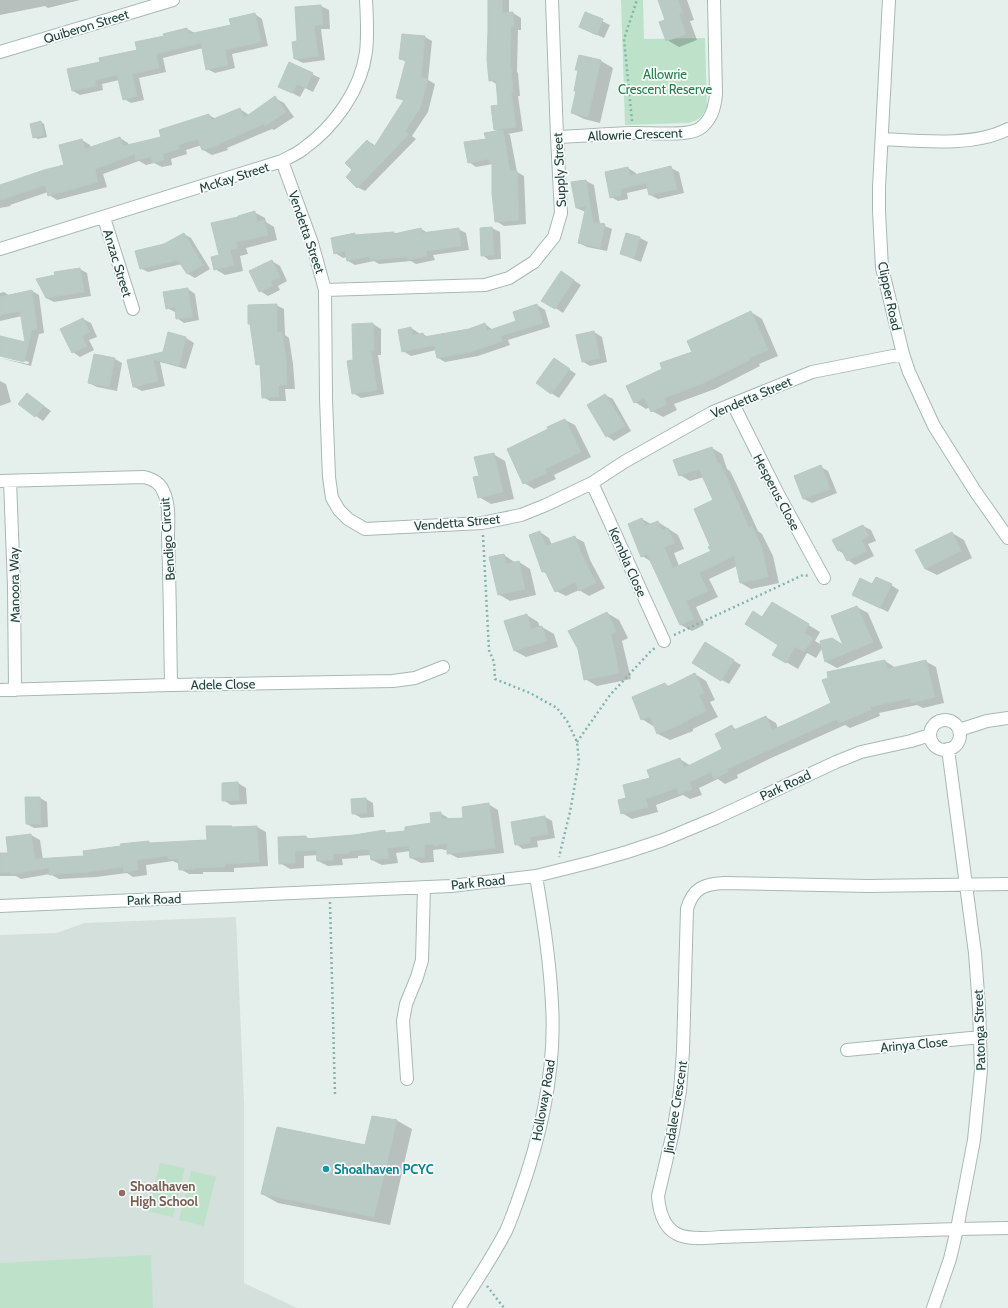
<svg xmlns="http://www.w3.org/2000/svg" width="1008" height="1308" font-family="Cabin,sans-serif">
	<rect width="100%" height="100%" fill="#e5f0ec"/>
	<path fill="#d3e0db" d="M236 917 244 1103V1283L297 1308H0V935L57 933 84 923Z"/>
	<path fill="#bde2c9" d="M621 0H643L644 39 705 38 707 107C703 116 698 121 688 123L625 125Z
		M160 1163 185 1168 173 1217 148 1211Z
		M191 1171 216 1177 204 1226 179 1220Z
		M151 1255 153 1308H0V1263Z"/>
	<path fill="#0003" d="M0 0H80L48 8 45 6 0 15Z
		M489 0H509V14L513 13 521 18V30H518L517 72 518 73 520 96H518L523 131 508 134 510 135 517 172 524 176 526 224 504 226 496 221 493 164 476 167 469 162 487 140 498 131 495 130 499 105 498 85 490 80Z
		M659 0H687L694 20 690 21 697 40 679 47 667 40V21Z
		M321 6 329 10 330 29H321L325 60 303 63 295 59 298 42Z
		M586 13 610 25 604 38 580 27Z
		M255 14 262 19 268 46 232 54 235 68 215 73 207 69 203 48 163 58 166 72 139 78 144 100 131 103 124 99 119 80 102 84 103 90 80 95 73 91 101 63 138 50 165 36 187 29 195 33 232 26Z
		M425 37 432 41 428 80 435 84 428 112 412 136 416 139 365 191 357 187 354 170 368 141 376 146 404 101 397 97 407 62 400 59Z
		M580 56 601 61 613 68 600 123 584 119 572 113 577 92 575 90 579 71 577 69Z
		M312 74 320 78 313 92 305 88 300 97 286 90Z
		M275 98 284 103 294 117 274 130 272 129 227 148 228 150 212 155 203 150 202 145 186 150 187 154 171 159 172 165 162 167 154 163 146 165 139 161 103 174 107 187 57 200 49 195 48 192 10 205 11 206 0 208V186L66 165 82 140 90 145 91 148 120 138 128 143 129 146 162 138 160 130 209 115 216 119 240 109 249 115Z
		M41 122 44 124 47 137 38 139 34 137Z
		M628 168 636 173V175L671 168 679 172 684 193 658 199 650 195 649 188 627 193 628 199 618 201 611 197Z
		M586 181 594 185 600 224 612 229 607 251 587 247 579 243 586 212 576 208Z
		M254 212 265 218 266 222 274 227 277 240 246 248 248 254 240 256 243 271 225 275 215 269 239 218Z
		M492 228 500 232 501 259 489 260 482 255Z
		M421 229 428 233 458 229 466 233 469 250 433 255 435 260 416 264 411 261 379 264 374 261 355 265 348 261 347 257 343 258 335 253 355 234 359 236 394 233 397 234Z
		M184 234 191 238 210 269 195 278 188 274 182 264 148 272 140 268 164 245Z
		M627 234 640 238 648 242 641 262 628 257 621 253Z
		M272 261 280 266 287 281 278 286 280 290 268 296 260 291Z
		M80 269 87 273 91 296 54 302 46 298Z
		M569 277 581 285 563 313 543 300Z
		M188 289 195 294 199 320 184 323 177 318 176 312H175L167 308Z
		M32 291 39 295 44 333 39 334 31 366 0 358 28 364 29 362 0 355V337L26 343 22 316 0 321V293L4 292 10 296Z
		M276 305 284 309 285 335 289 338 293 364 295 389H285L286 401H270L263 397 261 366 257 364 251 324H249Z
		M537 305 545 310 550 327 508 340 510 345 478 356 445 362 438 358 436 350 411 356 403 351 411 328 419 333V335L423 334 428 337 469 330 485 324 493 330 517 321Z
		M751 312 762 319 778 356 759 364 760 366 715 389 674 404 677 410 663 417 652 411 650 407 646 409 635 402 664 369 693 352Z
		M83 319 91 323 97 337 89 340 94 350 80 357 73 352Z
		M373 324 381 329V355H378L384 394 361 398 353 393V325Z
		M594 332 602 337 607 362 590 366 582 361Z
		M169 333 186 338 194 343 186 369 160 362 165 386 142 391 134 387 128 361 163 353Z
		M115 359 122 363 117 391 97 387 89 383Z
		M555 359 576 374 559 398 551 393Z
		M0 381 6 384 11 402 0 406Z
		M27 394 51 411 43 421 19 404Z
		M605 395 613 399 631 431 614 441 607 436Z
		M565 420 575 425 591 457 554 475 556 479 534 489 524 483 549 429V428Z
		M712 448 722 454 727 469 730 471 736 483 758 531 762 534 773 556 779 583 751 589 741 583 737 566 709 579 718 597 696 607 704 625 692 631 681 625 652 562 642 556V519L651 524 658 522 678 535 684 549 674 553 679 566 712 552 715 500 704 477 690 481 680 475Z
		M493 454 505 461 514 499 491 504 479 497Z
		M821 467 828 471 837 493 812 503 804 499 795 477Z
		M863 526 871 530 876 541 868 544 874 556 855 565 848 560 844 554 838 550Z
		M540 532 549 538 552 545 574 537 584 542 590 560 605 588 589 596 579 590 566 596 556 591 548 574 543 572 530 536Z
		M952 533 964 540 972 558 937 575 925 569Z
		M504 555 516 563 519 562 530 569 536 595 510 601 498 594Z
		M891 585 899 590 888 612 861 599 873 586Z
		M857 607 868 613 883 648 837 668 826 662 823 647 816 658 807 653 798 669 774 655 780 644 763 618 784 610 820 632 815 641 822 645 845 647 832 617Z
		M607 613 619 620 628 638 622 641 631 679 597 686 585 679Z
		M527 615 538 622 540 627H542L554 634 558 647 526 657 515 651Z
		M713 648 741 665 729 684 722 680Z
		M885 661 896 668 925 661 936 667 944 703 923 708 917 705 879 713 880 716 850 728 845 725 769 759 737 775 738 778 725 784 718 779 699 788 702 795 690 799 683 795 656 805 658 812 632 819 622 813 627 799 652 779 680 759 691 766 724 750 732 727 738 730 766 717 776 723 778 729 832 703Z
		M695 674 706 681 715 700 710 702 718 717 693 729V731L670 740 658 734 655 725 653 726 642 719 665 684 669 686Z
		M238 783 246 788 247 804 231 805 223 800V784Z
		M40 798 47 802 48 827 34 828 27 824Z
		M366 799 373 803 374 817 361 818 353 813Z
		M488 804 498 810 504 853 458 858 448 853V850H444L442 849 433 850 434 862 421 863 411 858 410 851 396 853 398 863 382 865 372 860 371 855 358 856V858L342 859 343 865 328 866 318 861V855L304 856V868L290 869 280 863 306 837 310 839 354 836 384 831 388 834 406 832 432 824 440 813 450 819H465Z
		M545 817 552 821 555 838 537 841 538 847 523 849 516 844Z
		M232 827 234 828 257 827 266 832 268 866 234 868V872H203V874H189L180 869 179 864 173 861 146 865 147 875 133 877 127 873 96 877 59 879 50 874 21 879 16 876H0V854H9L31 835 40 840 43 860 85 857 149 842 152 844 208 841Z
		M396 1120 412 1129 390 1225 278 1203 262 1194 366 1146Z"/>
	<path fill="#bacbc5" stroke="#b7cac3" d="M488 0H502V13L513 12 514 26H511L510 68H511L513 92H511L516 127 494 130 491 106 498 105 496 80 489 81 487 59 488 31Z
		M658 0H678L683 13 679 14 686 34 666 41 659 22 665 20Z
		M321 5 323 25H314L318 56 294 59 292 42 297 41 295 7Z
		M585 12 603 19 597 35 579 27Z
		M255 13 261 42 225 50 228 65 206 70 201 43 156 54 159 68 132 74 137 96 123 100 117 75 95 80 96 86 72 91 67 69 100 62 99 58 137 50 135 42 164 36 163 34 187 28 189 34 231 25 229 19Z
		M402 34 425 36 421 77 428 79 420 108 405 131 409 134 357 188 346 177 352 170 345 163 367 140 374 147 404 100 396 98 406 60 399 59Z
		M579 55 601 60 588 117 571 113 576 91H574L578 70H575Z
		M289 62 313 73 306 88 297 84 292 93 278 87Z
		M275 96 286 112 265 126 264 124 219 144 220 145 202 150 198 139 178 145 179 149 162 154 164 160 153 163 151 157 136 160 135 154 95 169 98 182 48 196 45 185 0 200V185L44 170 64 165 59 145 82 139 85 149 120 137 123 146 161 137 159 130 209 114 211 120 240 108 244 118Z
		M41 121 44 135 33 138 30 124Z
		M503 130 510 171H517L519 220 495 222 492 193V163H490L489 159 468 163 464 142 486 139 484 133Z
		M671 166 677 189 649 195 646 183 620 189 621 195 610 198 605 172 628 167 630 176Z
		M586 180 593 222 605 224 600 248 578 243 586 206 576 208 571 182Z
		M255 211 257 222 264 220 268 235 236 242 238 248 230 250 234 265 214 270 211 257 219 255 211 223 238 217V216Z
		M492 227 494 255 481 256 480 228Z
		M421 228 422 233 459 228 461 246 426 251 427 256 408 260 407 257 370 260V256L347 261 345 251 334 254 331 238 355 233V235L394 232V234Z
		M184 233 203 265 187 274 178 260 140 269 135 251 164 244Z
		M626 233 640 237 634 258 620 254Z
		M272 260 280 277 271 281 273 286 259 292 249 271Z
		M80 268 84 292 46 298 36 279 55 275 54 272Z
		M561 271 574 280 555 309 541 301Z
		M188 288 192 317 176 319 175 307 166 309 163 292Z
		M32 290 37 329 32 330 24 362 0 356V336L25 342 20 311 0 315V297Z
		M277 304V333L282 332 286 359 287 385H278L279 397 262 398 260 364 256 365 250 324H248V305Z
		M537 304 543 323 501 336 503 341 470 352 437 358 434 345 402 352 398 330 411 327 413 335 423 333 424 337 469 329 485 323 487 331 516 321 513 312Z
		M751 311 768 350 749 358 750 360 704 383 664 398 667 404 651 412 644 398 634 403 626 386 662 369 660 363 692 352 687 341Z
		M83 318 90 332 82 336 87 346 72 353 60 329Z
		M373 323 374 351H371L377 390 352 394 347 361 353 360 352 324Z
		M594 331 600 358 582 362 576 335Z
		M168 332 186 337 179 366 153 359 158 381 133 387 127 360 163 352Z
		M94 354 115 358 109 387 88 383Z
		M554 358 570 369 551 394 536 383Z
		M27 393 44 406 35 417 18 404Z
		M605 394 625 426 606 437 587 405Z
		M565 419 581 452 545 469 547 473 523 484 507 449 548 429 547 427Z
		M712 447 718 464 720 463 726 476 749 528 752 526 762 548 768 577 740 583 734 556 699 573 708 591 686 601 694 619 680 625 647 554 641 557 628 524 642 518 645 526 658 521 662 530 668 528 674 543 664 547 673 568 711 551 708 547 710 546 694 509 713 500 699 469 679 476 673 460Z
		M494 453 503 492 478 498 473 477 479 476 474 457Z
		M821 465 830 489 803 499 794 476Z
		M863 525 869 536 861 540 867 551 847 561 841 549 838 551 832 540Z
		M540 531 546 546 575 536 581 553 596 583 579 591 575 582 555 592 545 571 542 572 529 535Z
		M952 532 961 551 925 569 915 550Z
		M504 554 506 564 519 561 525 589 498 595 489 557Z
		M876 577 892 584 880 608 852 595 860 578 872 584Z
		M772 602 809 624 804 633 813 638 804 652 795 647 786 663 772 655 778 645 745 624 753 611 762 617Z
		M857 606 873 642 825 662 820 641 832 638 843 645 831 616Z
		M607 612 616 631 611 634 619 673 584 680 578 649 568 631Z
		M527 614 531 629 542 626 547 641 514 651 504 621Z
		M705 642 734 660 721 681 692 663Z
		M885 660 887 669 926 660 935 697 912 703 910 698 870 707 871 710 839 723 837 719 727 769 728 772 714 779 711 772 690 782 692 789 679 794 677 788 646 799 648 807 621 814 618 800 626 798 623 785 650 778 647 770 680 758 684 768 722 749 715 734 732 725 734 730 766 716 772 730 795 720 831 703 822 680 828 678 827 672Z
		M695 673 704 693 699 695 706 711 682 723V724L657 734 650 716 641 720 632 697 665 683 667 687Z
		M238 782 239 800 222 801V783Z
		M25 797H40L41 824H26Z
		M366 798 367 813 352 814 351 799Z
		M489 803 495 848 447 854V843L434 846 433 844 424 845 425 857 410 858 409 846 387 848 389 858 371 860 369 849 349 851V853L333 854V860L317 861 316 850 295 851V863L279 864 278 837 306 836V839L354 835 385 830V833L405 831V827L431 823 430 813 441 812V819L463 818 462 807Z
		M545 816 548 834 530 837V843L515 845 511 822Z
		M206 826H232V827L257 826 259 862 225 864V867L194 868V869L179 870 178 859H168V856L137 860 138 870 124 872 123 867 87 872 49 875V868L11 874V872H0V853H8L6 837 31 834 35 859 84 856 83 851 121 846 120 844 149 841V843L207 840Z
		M372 1116 397 1120 374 1217 261 1194 277 1127 365 1145Z"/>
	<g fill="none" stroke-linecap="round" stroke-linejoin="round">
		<defs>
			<path id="minor" d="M889 0 879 187V211L882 268 903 354 909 372 934 426 975 491 1008 538
				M0 52 173 0
				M557 137C582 136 606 134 631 133 648 132 685 137 699 129 711 121 715 108 716 94L714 0
				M882 139C920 141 974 147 1008 129
				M282 161 312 243 325 290 326 399 329 477 332 498 339 510 348 519 365 529 482 523 521 515 546 505 592 483 624 462 713 412 812 372 903 354
				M104 218 133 309
				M0 249 282 161C289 157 297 154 303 149 334 127 361 90 366 52 368 35 367 17 366 0
				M325 290 485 285 509 278 534 262 554 237 561 213 557 137 552 0
				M733 404 777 492 824 578
				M0 481 144 477C153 479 161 483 164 493 170 506 168 524 168 538 170 587 170 636 171 685
				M10 481 14 586 15 690
				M592 483 664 641
				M0 690 171 685 393 681 415 678 443 667
				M930 735a15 15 0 1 1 30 0a15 15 0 1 1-30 0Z
				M959 730 987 721 1008 718
				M1008 884 868 886 724 883C704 884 693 888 687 909L683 1051 680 1091 673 1132 658 1196C659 1209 663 1227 677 1234 688 1240 709 1238 721 1237L957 1229 1008 1228
				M0 906 451 886 536 876 592 862 627 852 663 840 716 818 836 762 861 752 911 741 930 735
				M847 1050 981 1037
				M407 1079 403 1021 406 1004 417 977 422 960 424 887
				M459 1308C475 1283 492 1258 506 1231 511 1220 515 1208 519 1197 541 1136 556 1069 552 1004 550 961 543 918 536 876
				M933 1308 950 1259 957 1229 974 1140 981 1070 979 1008 975 953 948 749"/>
		</defs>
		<use href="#minor" stroke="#a7b9b4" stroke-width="14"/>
		<path stroke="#83b6a9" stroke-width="2.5" stroke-dasharray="2 3" stroke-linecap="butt" d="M632 121 624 39 637 0
			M483 535 489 650 494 662 495 679 530 693 557 708 567 721 577 742 579 761 570 812 559 857
			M674 635 803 575 810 576
			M577 742 610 695 650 652 655 648
			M330 902 335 1096
			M487 1286 504 1308"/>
		<use href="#minor" stroke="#fff" stroke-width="12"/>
	</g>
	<circle fill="#0f9aa8" stroke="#f7fbf9" stroke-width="1.5" cx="326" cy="1169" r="4"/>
	<circle fill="#8d6e63" stroke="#f7fbf9" stroke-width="1.5" cx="122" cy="1193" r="4"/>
	<g text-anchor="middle" stroke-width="3.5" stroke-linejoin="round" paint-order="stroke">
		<g font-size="13" fill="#22443d" stroke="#f7fbf9">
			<text transform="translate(86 26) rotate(-17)" y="5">Quiberon Street</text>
			<text transform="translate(635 134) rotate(-2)" y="5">Allowrie Crescent</text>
			<text transform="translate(559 170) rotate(-93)" y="5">Supply Street</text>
			<text transform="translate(234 177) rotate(-18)" y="5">McKay Street</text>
			<text transform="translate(307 232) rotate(71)" y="5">Vendetta Street</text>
			<text transform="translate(118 263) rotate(73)" y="5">Anzac Street</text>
			<text transform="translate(890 296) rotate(78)" y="5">Clipper Road</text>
			<text transform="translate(751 397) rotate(-23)" y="5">Vendetta Street</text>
			<text transform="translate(777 492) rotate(62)" y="5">Hesperus Close</text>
			<text transform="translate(457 522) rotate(-5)" y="5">Vendetta Street</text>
			<text transform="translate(167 539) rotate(-94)" y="5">Bendigo Circuit</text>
			<text transform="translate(628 562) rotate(66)" y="5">Kembla Close</text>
			<text transform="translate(14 585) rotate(-91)" y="5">Manoora Way</text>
			<text transform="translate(223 684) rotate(-1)" y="5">Adele Close</text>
			<text transform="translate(785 785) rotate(-25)" y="5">Park Road</text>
			<text transform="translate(478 882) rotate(-6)" y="5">Park Road</text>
			<text transform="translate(154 899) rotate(-2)" y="5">Park Road</text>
			<text transform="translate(979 1030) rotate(-92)" y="5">Patonga Street</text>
			<text transform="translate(914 1044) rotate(-5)" y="5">Arinya Close</text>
			<text transform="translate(543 1100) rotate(-80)" y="5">Holloway Road</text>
			<text transform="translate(675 1107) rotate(-81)" y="5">Jindalee Crescent</text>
		</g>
		<g font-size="13" fill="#287f4e" stroke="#f7fbf9">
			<text x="665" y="79">Allowrie<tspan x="665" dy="15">Crescent Reserve</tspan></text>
		</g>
		<g font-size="13" font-weight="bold" fill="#0d838f" stroke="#f7fbf9" text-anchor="start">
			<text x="334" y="1174">Shoalhaven PCYC</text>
		</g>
		<g font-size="13" font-weight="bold" fill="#785e54" stroke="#f7fbf9" text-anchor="start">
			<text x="130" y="1191">Shoalhaven<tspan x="130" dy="15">High School</tspan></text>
		</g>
	</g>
</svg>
